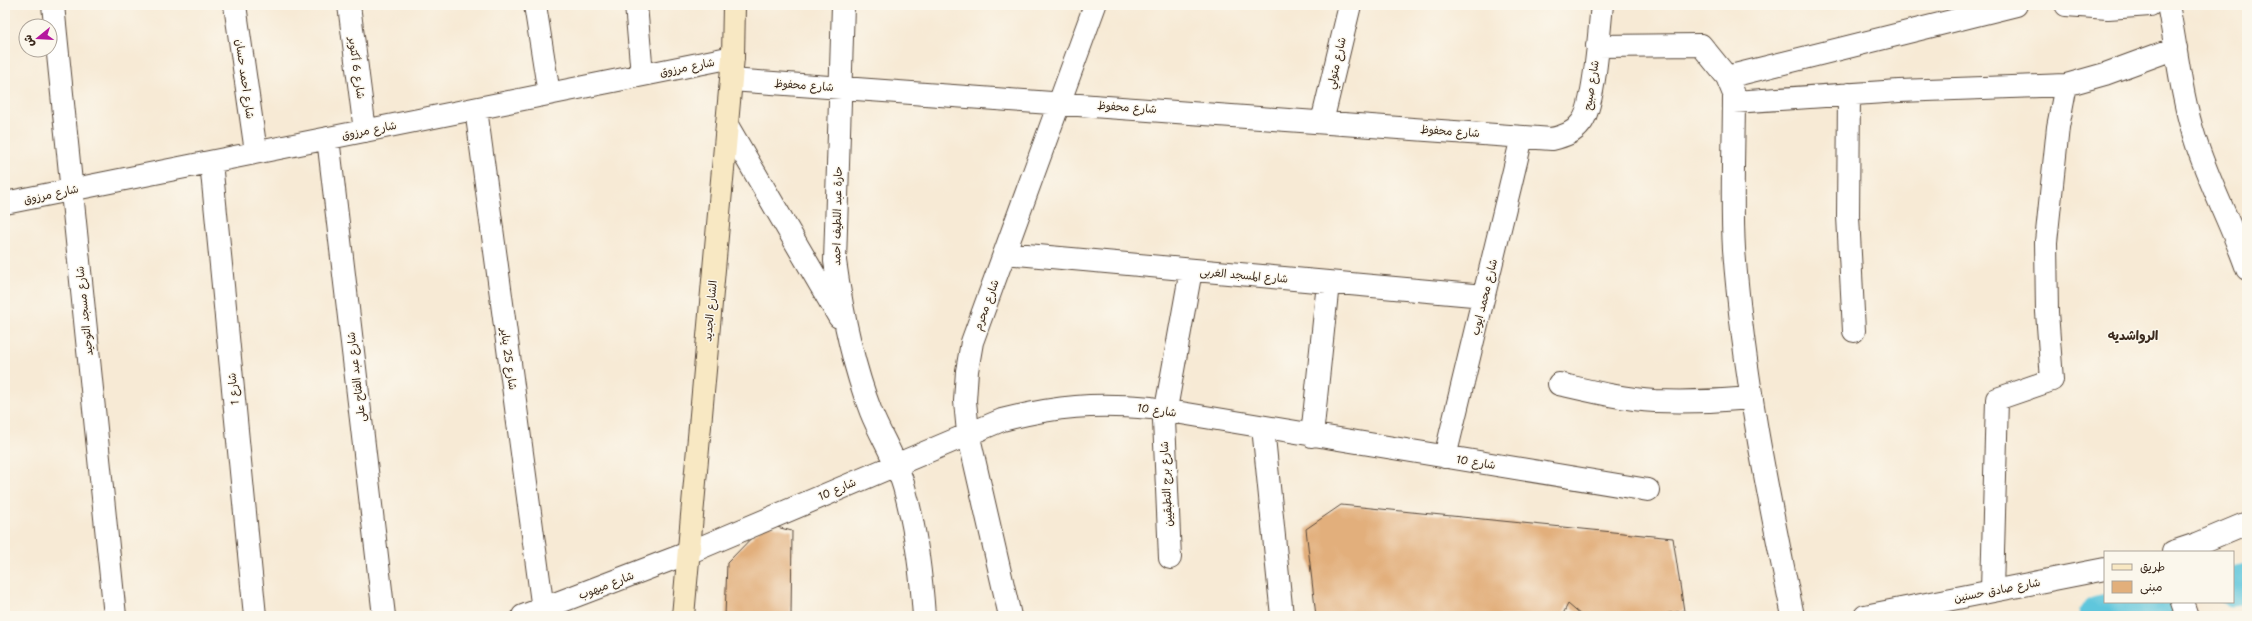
<svg xmlns="http://www.w3.org/2000/svg" width="2252" height="621" font-family="'Shantell Sans','Playpen Sans Arabic',sans-serif">
	<rect width="100%" height="100%" fill="#fbf7ec"/>
	<filter id="ink" filterUnits="userSpaceOnUse"><feTurbulence type="fractalNoise" baseFrequency=".025" numOctaves="2"/><feDisplacementMap in="SourceGraphic" scale="8" xChannelSelector="R" yChannelSelector="G"/><feConvolveMatrix kernelMatrix="1 2 1 2 8 2 1 2 1" color-interpolation-filters="sRGB"/></filter>
	<filter id="wash" filterUnits="userSpaceOnUse"><feTurbulence type="fractalNoise" baseFrequency=".012" numOctaves="4" result="noise"/><feDisplacementMap in="SourceGraphic" scale="16" xChannelSelector="R" yChannelSelector="G"/><feGaussianBlur stdDeviation="0.9" result="paint"/><feColorMatrix in="noise" values="0 0 0 0 0 0 0 0 0 0 0 0 0 0 0 0 0 1.4 0 .05"/><feComposite in="paint" operator="in"/></filter>
	<g filter="url(#wash)">
		<rect width="100%" height="100%" fill="#f7ead5"/>
		<g fill="none" stroke-linecap="round" stroke-linejoin="round">
			<path stroke="#5fc6dc" stroke-width="39" d="M2233 587 2247 584
				M2098 616 2164 602"/>
		</g>
		<g id="blocks">
			<path fill="#e2af7b" d="M1341 505 1673 538 1684 611 1649 616H1582L1568 604 1562 616H1316L1306 529Z
				M765 524 792 531 791 616H725L727 563Z"/>
		</g>
	</g>
	<g filter="url(#ink)">
		<use href="#blocks" fill-opacity="0" stroke="#574739" stroke-width="1"/>
		<g fill="none" stroke-linecap="round" stroke-linejoin="round">
			<defs>
				<path id="minor" d="M53 5 115 616
					M235 5 256 152
					M349 5 365 131
					M535 5 549 94
					M636 5 642 75
					M843 5 835 261C842 312 852 363 871 412 881 437 897 461 904 487 916 529 921 572 924 616
					M2066 5 2108 8 2150 5
					M2168 5C2177 50 2181 96 2195 139 2209 184 2232 225 2247 269
					M1597 46 1701 45 1727 77 1734 94C1734 145 1731 198 1734 249 1743 372 1768 495 1793 616
					M1727 77 2016 5
					M731 80 1552 139C1564 136 1574 133 1581 123 1595 107 1599 30 1602 5
					M1849 94 1848 216 1854 331
					M1734 102 1899 91 2066 85 2105 74 2176 48
					M476 109 543 610
					M1322 122 1350 5
					M727 125 839 317
					M328 138 384 616
					M211 162 255 616
					M5 203 733 57
					M1005 253 1484 296
					M1559 384C1590 391 1622 399 1655 401 1687 402 1720 401 1752 398
					M1263 427 1282 616
					M1312 436 1328 283
					M1445 457 1522 137
					M1170 558 1164 420 1191 270
					M1992 591 1997 399 2052 380 2047 312 2046 242 2058 127 2066 85
					M523 616 688 553 1002 420C1057 406 1094 403 1151 408L1648 490
					M1010 616 968 433 965 401 967 371 972 342 1095 5"/>
				<path id="tertiary" d="M2173 552 2197 544 2247 523
					M2182 602 2187 616
					M1865 616 2105 569"/>
				<path id="secondary" d="M683 616 733 57 734 5"/>
			</defs>
			<use href="#minor" stroke="#574739" stroke-width="24"/>
			<use href="#tertiary" stroke="#574739" stroke-width="24"/>
			<use href="#secondary" stroke="#574739" stroke-width="24"/>
			<use href="#minor" stroke="#fff" stroke-width="22"/>
			<use href="#tertiary" stroke="#fff" stroke-width="22"/>
			<use href="#secondary" stroke="#f8e8c3" stroke-width="22"/>
		</g>
	</g>
	<g text-anchor="middle" stroke-width="3" stroke-linejoin="round" paint-order="stroke">
		<g font-size="11" fill="#3b2a1e" stroke="#fbf7ec">
			<text transform="translate(1336 63) rotate(-77)" y="4">شارع متولي</text>
			<text transform="translate(687 67) rotate(-11)" y="4">شارع مرزوق</text>
			<text transform="translate(357 68) rotate(82)" y="4">شارع 6 أكتوبر</text>
			<text transform="translate(245 79) rotate(82)" y="4">شارع احمد حسان</text>
			<text transform="translate(804 85) rotate(4)" y="4">شارع محفوظ</text>
			<text transform="translate(1591 85) rotate(-81)" y="4">شارع صبيح</text>
			<text transform="translate(1127 107) rotate(4)" y="4">شارع محفوظ</text>
			<text transform="translate(369 130) rotate(-11)" y="4">شارع مرزوق</text>
			<text transform="translate(1450 131) rotate(4)" y="4">شارع محفوظ</text>
			<text transform="translate(51 194) rotate(-12)" y="4">شارع مرزوق</text>
			<text transform="translate(837 216) rotate(-89)" y="4">حارة عبد اللطيف احمد</text>
			<text transform="translate(1244 275) rotate(5)" y="4">شارع المسجد الغربى</text>
			<text transform="translate(1484 297) rotate(-76)" y="4">شارع محمد ايوب</text>
			<text transform="translate(986 305) rotate(-70)" y="4">شارع محرم</text>
			<text transform="translate(84 311) rotate(-96)" y="4">شارع مسجد التوحيد</text>
			<text transform="translate(710 311) rotate(-85)" y="4">الشارع الجديد</text>
			<text transform="translate(509 359) rotate(82)" y="4">شارع 25 يناير</text>
			<text transform="translate(356 377) rotate(-97)" y="4">شارع عبد الفتاح على</text>
			<text transform="translate(233 389) rotate(-96)" y="4">شارع 1</text>
			<text transform="translate(1157 410) rotate(8)" y="4">شارع 10</text>
			<text transform="translate(1476 462) rotate(9)" y="4">شارع 10</text>
			<text transform="translate(1166 484) rotate(-93)" y="4">شارع برج التطبقيين</text>
			<text transform="translate(837 489) rotate(-23)" y="4">شارع 10</text>
			<text transform="translate(606 585) rotate(-21)" y="4">شارع ميهوب</text>
			<text transform="translate(1997 590) rotate(-11)" y="4">شارع صادق حسنين</text>
		</g>
		<g font-size="13" font-weight="bold" fill="#3b2a1e" stroke="#fbf7ec">
			<text x="2133" y="340">الرواشديه</text>
		</g>
	</g>
	<rect width="2252" height="621" fill="none" stroke="#fbf7ec" stroke-width="20"/>
	<rect x="2104" y="551" width="130" height="52" fill="#fbf7ec" stroke="#aea59a"/>
	<rect x="2112" y="564" width="20" height="6" fill="#f8e8c3" stroke="#aea59a"/>
	<text x="2140" y="571" font-size="12" fill="#3b2a1e">طريق</text>
	<rect x="2112" y="581" width="20" height="12" fill="#e2af7b" stroke="#aea59a"/>
	<text x="2140" y="591" font-size="12" fill="#3b2a1e">مبنى</text>
	<g transform="translate(38 38) rotate(252)"><circle r="19" fill="#fbf7ec" stroke="#aea59a"/>
	<path d="M0-3L7 15L0 10L-7 15Z" fill="#b5179e"/>
	<text y="-6" font-size="11" font-weight="bold" text-anchor="middle" fill="#3b2a1e">ش</text>
	</g>
</svg>
